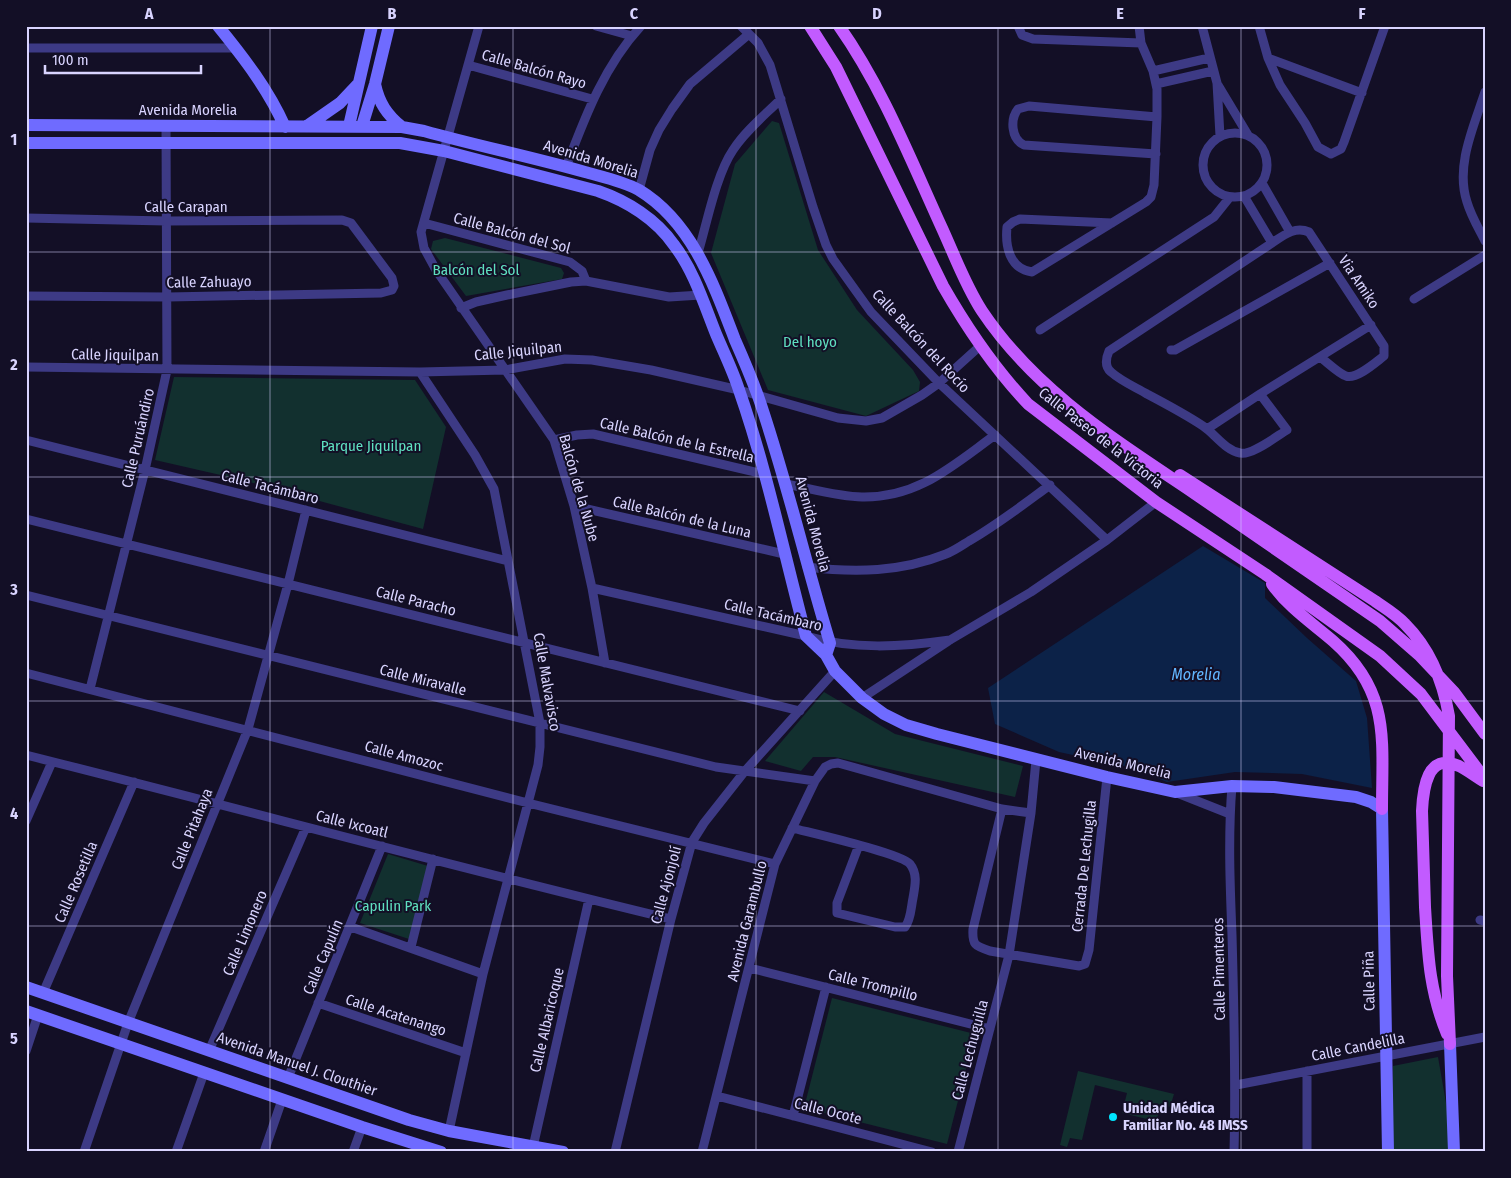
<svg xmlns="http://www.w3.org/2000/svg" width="1511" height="1178" font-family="'Fira Sans Condensed',sans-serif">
	<rect width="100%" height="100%" fill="#130f26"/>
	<path fill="#12302f" d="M772 121 779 123 818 250 857 310 913 370 920 382 919 391 866 416 768 390 711 253 735 164Z
		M445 238 561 268 564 273 562 279 466 296 431 249 433 241Z
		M174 377 415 380 446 427 423 529 238 479 155 460Z
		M824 692 895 734 1023 766 1015 797 835 757H813L801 771 765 761Z
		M388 854 428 866 409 939 360 923Z
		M832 998 975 1034 947 1144 804 1108Z
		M1438 1057 1449 1120V1152H1391L1393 1066Z
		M1078 1071 1174 1094 1170 1107 1160 1105 1155 1129 1154 1128 1155 1121 1122 1113 1127 1093 1095 1085 1082 1140 1070 1138 1067 1147 1060 1145Z"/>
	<path fill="#0c2248" d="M1203 546 1265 583V598L1307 638 1356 681 1367 718 1372 788 1302 774 1235 772 1167 782 1133 768 1059 752 995 724 988 688Z"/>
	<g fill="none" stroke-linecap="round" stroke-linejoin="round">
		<path stroke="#3d3a85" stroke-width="9" d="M479 26 421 232 424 248 436 270 554 440 574 506 592 588 605 663
			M596 26 632 36
			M741 26 758 43 770 65 813 207 826 245 833 259 871 312 939 383 1107 540
			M1018 26 1022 35 1033 39 1141 43
			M1202 26 1217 83 1220 136
			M1259 26 1268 58 1280 85 1305 123 1318 147 1331 154 1341 149 1344 142 1385 26
			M26 48H236
			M1268 58 1362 93
			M468 65 592 99
			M1153 71 1209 58
			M1156 84 1213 71
			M1218 85 1248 135
			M1485 92C1474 126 1455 166 1467 202 1471 216 1479 229 1485 241
			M1203 165a32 32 0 1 1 64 0a32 32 0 1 1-64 0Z
			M1156 154 1024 145C1011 139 1010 119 1018 109L1029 106 1157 117
			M566 167C585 117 604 66 641 26
			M1262 183 1290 232
			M639 190 650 150 659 130 672 109 690 84 749 34
			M1244 196 1272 243
			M26 218 166 221 342 220 351 223 392 278 394 286 392 290 381 293 168 297 26 296
			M424 223 570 262 582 271 586 281
			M1112 223 1020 219 1013 222 1007 227C1005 247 1010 269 1032 272L1146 202 1151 197 1154 185 1157 117V89L1153 71 1141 43 1139 26
			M698 253C707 223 716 175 733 150 746 130 765 115 781 99
			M1414 299 1485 255
			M461 308 476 302 507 295 571 282 586 281 669 297 701 295
			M1040 330 1214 217 1230 197
			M1171 350H1175L1330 263
			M26 367 420 372 505 370 565 359 592 360 651 370 739 390 838 418 866 421 882 418 922 395 939 383 980 346
			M420 372 475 455 494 489 540 723V747L538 765 483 974 449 1131
			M1260 394 1371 325
			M1207 429 1260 394 1287 430C1277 436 1251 456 1240 453 1225 450 1215 434 1203 426 1185 414 1166 404 1147 394 1135 387 1121 381 1111 372 1104 366 1106 358 1109 351L1272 243C1284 235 1295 226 1309 232L1384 346V356C1376 362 1356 380 1346 376 1339 374 1327 362 1320 357
			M26 440 508 561
			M554 440 577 435 593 434 764 474
			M786 484C808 488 839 497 862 497 918 498 952 466 995 435
			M574 506 784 554
			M26 519 800 711
			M807 567C855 573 901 572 946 554 954 551 961 546 969 541 997 525 1024 504 1050 485
			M592 588 806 636C854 650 901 647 950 640
			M26 595 716 767 815 781
			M26 673 528 803 775 864
			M90 689 145 470 167 370 166 127
			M862 698 950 640 1031 592 1107 540 1156 502
			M26 755C241 809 455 867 671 919
			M1232 786C1228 835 1230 885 1232 935 1234 1007 1236 1079 1234 1152
			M1177 793 1230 814
			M1002 809 973 929C972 945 975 946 990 951L1079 966 1085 964 1089 950 1107 777
			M26 821 52 762
			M792 828C811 833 900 853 910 864 918 874 915 886 913 898 911 907 911 920 905 927H895L837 913V903L859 845
			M1480 920 1485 921
			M351 927 483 974
			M411 947 433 859
			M750 968 990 1029
			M43 993 134 782
			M318 1003 466 1053
			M26 1051 38 1015
			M209 1051 306 827
			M1307 1071V1152
			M288 1078 382 846
			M1236 1085 1485 1037
			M717 1096 932 1152
			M793 1116 826 987
			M533 1147 589 899
			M84 1152 128 1023 248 729 288 584 306 510
			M176 1152 204 1073
			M264 1152 282 1100
			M353 1152 362 1127
			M615 1152 671 919 692 842 704 823 745 771 835 671
			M702 1152 775 864 815 781 825 767 831 764 838 763 1002 809 1031 813
			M958 1152 1009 955 1031 813 1036 760"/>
		<path stroke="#6f6bff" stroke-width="12" d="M218 26C244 58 268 89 285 127
			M375 84C379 103 387 115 402 127
			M26 125 402 127 424 131C478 146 532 157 585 172 603 177 623 181 639 190 692 222 714 285 735 340 743 358 751 377 758 396 786 477 805 561 830 643L826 655
			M307 126 340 103 357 85
			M349 126 372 26
			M362 126 375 84 389 26
			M26 143H400L444 151 598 191C627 201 656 219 674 245 694 271 704 304 716 334 724 353 733 371 739 390 767 470 784 554 806 636L826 655 835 671 862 698 884 714 906 725 937 734 1107 777 1175 792 1232 786 1274 787 1356 797 1371 802 1382 809 1388 1152
			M26 987 409 1120 449 1131 563 1152
			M26 1011 362 1127 441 1152
			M1450 1044 1454 1152"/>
		<path stroke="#c25bff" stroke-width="12" d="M810 26 836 67 943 286C967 328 994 368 1028 404L1156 502 1265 574 1380 656 1421 694 1485 779
			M839 26C882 87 910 158 941 226 954 254 965 285 982 311 1034 389 1112 438 1188 489 1252 533 1316 577 1380 621L1419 655 1454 692 1485 734
			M1180 475 1375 601C1385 608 1397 615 1405 624 1431 650 1443 681 1449 716L1447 976 1450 1044
			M1272 584C1288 607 1312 623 1333 641 1391 692 1382 739 1382 809
			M1447 1034C1429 990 1428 954 1425 907 1424 875 1423 843 1422 811 1423 790 1427 751 1459 766 1467 770 1475 776 1483 781"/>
	</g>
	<path fill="none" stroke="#d9d4ff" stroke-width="1" stroke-opacity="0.55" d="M270 26V1152M513 26V1152M756 26V1152M998 26V1152M1241 26V1152M26 252H1485M26 477H1485M26 701H1485M26 926H1485"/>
	<circle fill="#00e5ff" stroke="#130f26" stroke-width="2" cx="1113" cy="1117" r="5"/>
	<g text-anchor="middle" stroke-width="4" stroke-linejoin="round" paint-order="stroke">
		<g font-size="15" fill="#d9d4ff" stroke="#130f26">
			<text transform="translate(534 69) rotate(16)" y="5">Calle Balcón Rayo</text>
			<text x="188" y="115">Avenida Morelia</text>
			<text transform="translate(591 159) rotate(17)" y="5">Avenida Morelia</text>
			<text x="186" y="212">Calle Carapan</text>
			<text transform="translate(512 233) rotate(15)" y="5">Calle Balcón del Sol</text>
			<text transform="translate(209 282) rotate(-1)" y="5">Calle Zahuayo</text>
			<text transform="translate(1359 282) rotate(56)" y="5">Via Amiko</text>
			<text transform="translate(921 341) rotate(47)" y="5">Calle Balcón del Rocío</text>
			<text transform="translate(518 351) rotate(-6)" y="5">Calle Jiquilpan</text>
			<text transform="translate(115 355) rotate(1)" y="5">Calle Jiquilpan</text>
			<text transform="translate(138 438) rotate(-77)" y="5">Calle Puruándiro</text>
			<text transform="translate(1101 438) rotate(38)" y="5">Calle Paseo de la Victoria</text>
			<text transform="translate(677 440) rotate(13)" y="5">Calle Balcón de la Estrella</text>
			<text transform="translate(270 487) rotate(14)" y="5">Calle Tacámbaro</text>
			<text transform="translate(579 488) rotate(74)" y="5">Balcón de la Nube</text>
			<text transform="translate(682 517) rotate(13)" y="5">Calle Balcón de la Luna</text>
			<text transform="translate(813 524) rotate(75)" y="5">Avenida Morelia</text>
			<text transform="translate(416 601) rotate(14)" y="5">Calle Paracho</text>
			<text transform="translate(773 615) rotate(13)" y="5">Calle Tacámbaro</text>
			<text transform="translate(423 680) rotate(14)" y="5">Calle Miravalle</text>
			<text transform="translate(547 682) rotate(80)" y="5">Calle Malvavisco</text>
			<text transform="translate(404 756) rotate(15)" y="5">Calle Amozoc</text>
			<text transform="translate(1123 763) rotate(13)" y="5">Avenida Morelia</text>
			<text transform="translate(352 824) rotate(14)" y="5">Calle Ixcoatl</text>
			<text transform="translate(192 829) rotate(-68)" y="5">Calle Pitahaya</text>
			<text transform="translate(1084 866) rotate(-84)" y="5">Cerrada De Lechugilla</text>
			<text transform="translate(76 882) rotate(-67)" y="5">Calle Rosetilla</text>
			<text transform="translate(666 885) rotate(-75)" y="5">Calle Ajonjolí</text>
			<text transform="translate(747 921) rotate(-76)" y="5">Avenida Garambullo</text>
			<text transform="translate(245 933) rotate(-67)" y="5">Calle Limonero</text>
			<text transform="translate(323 957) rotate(-67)" y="5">Calle Capulín</text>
			<text transform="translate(1219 969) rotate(-91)" y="5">Calle Pimenteros</text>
			<text transform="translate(1369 981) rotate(-91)" y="5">Calle Piña</text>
			<text transform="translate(873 985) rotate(14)" y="5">Calle Trompillo</text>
			<text transform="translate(396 1015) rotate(18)" y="5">Calle Acatenango</text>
			<text transform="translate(547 1020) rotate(-77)" y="5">Calle Albaricoque</text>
			<text transform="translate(1358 1047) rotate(-11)" y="5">Calle Candelilla</text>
			<text transform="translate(970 1050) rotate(-75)" y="5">Calle Lechuguilla</text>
			<text transform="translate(297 1064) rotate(19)" y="5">Avenida Manuel J. Clouthier</text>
			<text transform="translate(828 1111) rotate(14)" y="5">Calle Ocote</text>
		</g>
		<g font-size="15" fill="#5fe0c0" stroke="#130f26">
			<text x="476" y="275">Balcón del Sol</text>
			<text x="810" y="347">Del hoyo</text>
			<text x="371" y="451">Parque Jiquilpan</text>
			<text x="393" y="911">Capulin Park</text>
		</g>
		<g font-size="15" font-weight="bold" fill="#d9d4ff" stroke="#130f26" text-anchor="start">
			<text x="1123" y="1113">Unidad Médica<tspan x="1123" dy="17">Familiar No. 48 IMSS</tspan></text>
		</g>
		<g font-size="16" font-style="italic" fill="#62b6ff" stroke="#130f26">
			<text x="1196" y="680">Morelia</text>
		</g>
	</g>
	<rect width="1511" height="1178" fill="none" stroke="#130f26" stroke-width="55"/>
	<path d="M45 65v8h156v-8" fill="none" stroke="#d9d4ff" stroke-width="2.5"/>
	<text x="52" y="65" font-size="15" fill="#d9d4ff" stroke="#130f26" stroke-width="4" paint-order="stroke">100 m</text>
	<rect x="28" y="28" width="1456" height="1122" fill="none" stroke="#d9d4ff" stroke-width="2"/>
	<g font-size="16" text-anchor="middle" font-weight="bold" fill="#d9d4ff">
		<text x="149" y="19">A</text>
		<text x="392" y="19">B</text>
		<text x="634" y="19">C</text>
		<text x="877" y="19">D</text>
		<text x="1120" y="19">E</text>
		<text x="1362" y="19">F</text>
		<text x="14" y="145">1</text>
		<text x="14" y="370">2</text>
		<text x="14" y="595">3</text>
		<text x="14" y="819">4</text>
		<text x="14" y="1044">5</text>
	</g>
</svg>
